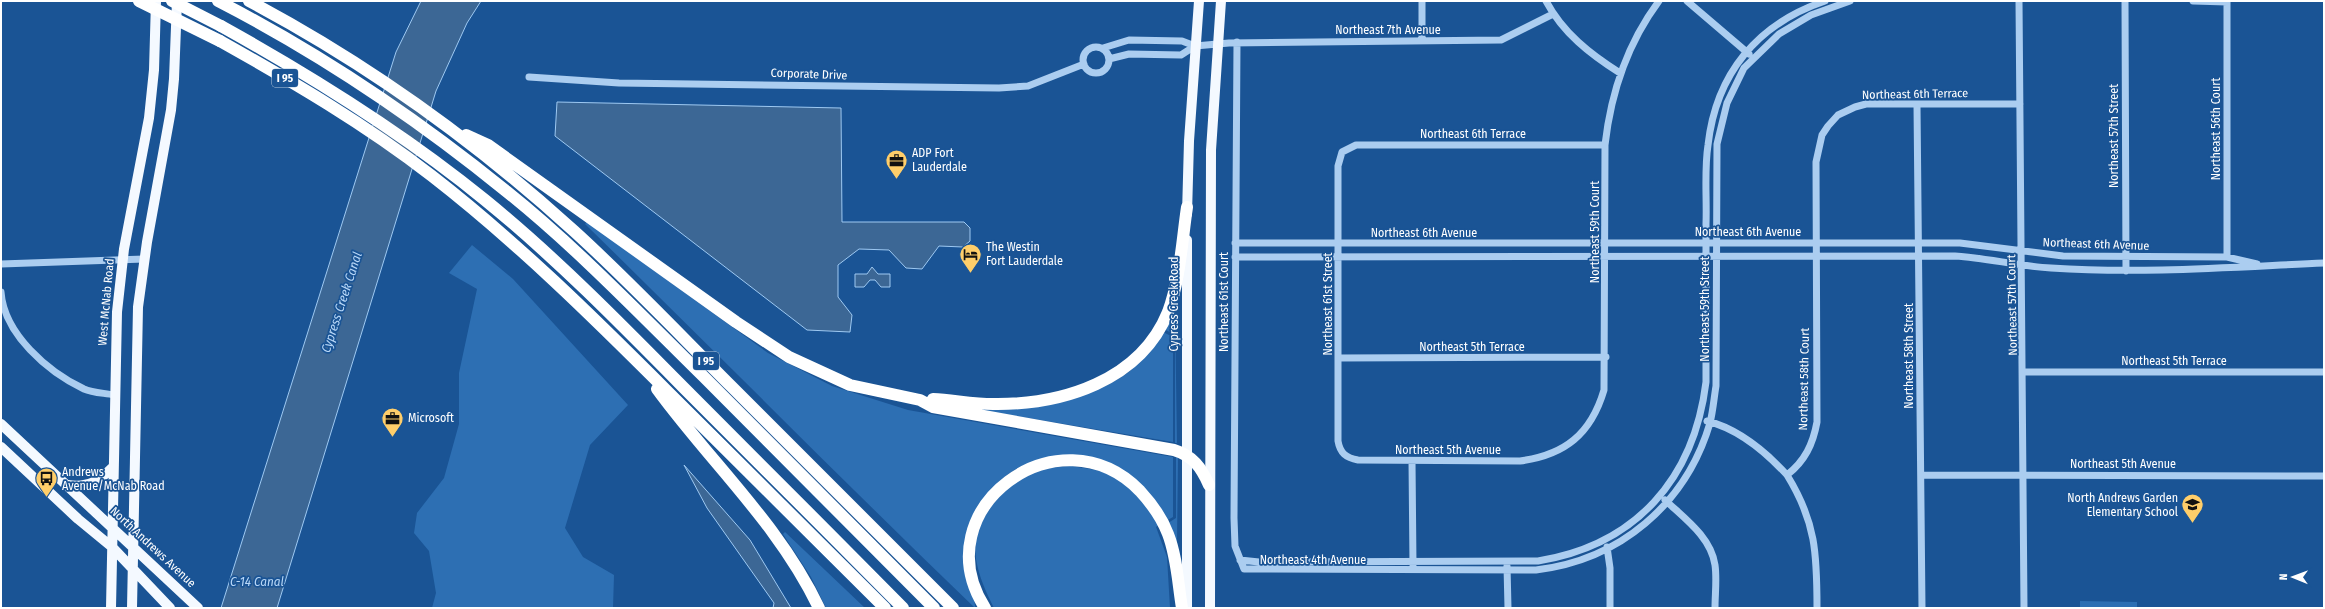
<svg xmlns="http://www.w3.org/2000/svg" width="2325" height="609" font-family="'Fira Sans Condensed',sans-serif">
	<rect width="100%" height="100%" fill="#1a5495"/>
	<path fill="#2d6fb3" d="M587 222 768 353 832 386 908 410 1173 457V517L1166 521C1157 507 1148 492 1135 480 1097 447 1023 448 992 490 987 497 968 555 966 565 964 577 977 603 975 608 844 482 716 352 585 224Z
		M472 245 513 279 628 405 590 445 565 528 583 557 614 575 613 608H432L436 593 429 551 414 533 417 513 444 478 459 424V373L477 289 449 273Z
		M1172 311H1175L1177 443H1175V335L1164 329Z
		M1163 332 1173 337V442L980 410 981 408C1030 402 1089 403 1130 371 1143 360 1153 345 1163 332Z
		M1176 457 1178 458 1177 542H1175L1168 523 1176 518Z
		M1072 466C1082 468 1095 469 1105 473 1128 482 1147 505 1159 525L1156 527 1167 557 1170 608H994C986 592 979 577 976 559 970 521 1005 483 1038 470 1048 467 1061 467 1072 466Z
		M785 532 865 608H826L811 577 783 534Z
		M2080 601 2137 602V608H2080Z"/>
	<path fill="#3c6795" stroke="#9ec9f2" d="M421 1H481L467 23 436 91 277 608H221L396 52Z
		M557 102 841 108 842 222H964L970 228V241L963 247 939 246 922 269 906 268 889 250 859 249 838 265V297L852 315 850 332 807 330 555 136Z
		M872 267 878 274H890V287H881L875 280H870L864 287H855V274H867Z
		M684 465 750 540 791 608H773L774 603 707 508Z"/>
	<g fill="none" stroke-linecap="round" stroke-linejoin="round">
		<path stroke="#abcdf0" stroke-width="7" d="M1422 1V41
			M1546 1C1563 33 1590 54 1620 73
			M1687 1 1749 54
			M2019 1 2024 608
			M2125 1 2126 271
			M2193 1 2227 2
			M1237 42 1234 518 1235 546 1244 569 1536 570C1620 560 1686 504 1710 423 1713 411 1714 398 1716 386L1717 144 1727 103 1744 68 1779 34 1811 15 1850 1
			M1083 60a13 13 0 1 1 26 0a13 13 0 1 1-26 0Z
			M1103 48 1129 40 1182 41 1195 46
			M1109 59 1129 54 1181 55 1195 46 1229 43 1501 40 1553 14
			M529 77 619 83 999 88 1028 86 1084 64
			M1917 105 1922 608
			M1605 145H1356L1342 152 1338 166V441C1340 453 1346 458 1358 460L1520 461C1565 455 1591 434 1604 390L1605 145C1611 92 1627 44 1659 1
			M1235 243H1960L2063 256 2227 257 2257 264
			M1235 257 1955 256C1987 258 2018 266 2051 268 2143 274 2233 267 2324 263
			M2227 257V1
			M1 264 144 259
			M1 292C4 334 48 372 84 389 93 393 105 393 114 395
			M1339 358 1606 357
			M2023 372H2324
			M1707 421C1739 429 1765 451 1787 475
			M1412 461 1413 565
			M1921 475 2324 476
			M1665 500C1684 518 1711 537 1715 565 1717 579 1715 594 1715 608
			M1607 547 1610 568V608
			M1240 560 1259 562 1538 561C1636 545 1694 479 1706 382 1706 330 1706 277 1706 224 1707 198 1704 171 1708 145 1716 74 1757 24 1825 1
			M1507 566 1508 608
			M1817 608C1817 554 1816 522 1787 475 1805 461 1813 444 1817 422L1816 162 1822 135 1828 126 1838 115 1855 107 1866 104H2020"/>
		<path stroke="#f4f9ff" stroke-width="10" d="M1187 214 1189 141 1199 1
			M1 424 198 608
			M1 447 78 519 112 547 170 608
			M68 485C89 488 99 481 113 467
			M111 608 117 312 124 249 149 118 154 70 156 1
			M132 608 138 307 147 242 171 110 174 79 177 1
			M1187 608V240
			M1210 608 1211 150 1221 1"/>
		<path stroke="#fff" stroke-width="12" d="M218 1C321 54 416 118 506 191 576 247 639 313 703 376 780 453 857 531 934 608
			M249 1C366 63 475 141 574 231 628 280 679 334 731 386 805 460 879 534 953 608
			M221 26C313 77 403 133 485 200 555 257 619 322 683 387 756 460 830 534 903 608
			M220 41C293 82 365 124 432 176 517 242 593 317 669 393 741 465 813 536 885 608
			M466 135 488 145 736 322 789 357 850 385 920 400 933 407 1174 450C1193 456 1201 467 1209 485
			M657 389C711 463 779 524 819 608
			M933 399C953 400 973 404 993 404 1062 405 1140 381 1168 312 1180 280 1182 241 1187 207
			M985 608C922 509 1059 408 1140 491 1152 504 1162 518 1168 534 1177 557 1178 584 1182 608"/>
		<path stroke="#fff" stroke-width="12" d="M139 1 220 41
			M172 1 221 26"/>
	</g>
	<defs>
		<symbol id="office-pin" viewBox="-11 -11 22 30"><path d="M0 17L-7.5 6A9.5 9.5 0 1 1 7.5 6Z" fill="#ffce6a" stroke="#1a5495"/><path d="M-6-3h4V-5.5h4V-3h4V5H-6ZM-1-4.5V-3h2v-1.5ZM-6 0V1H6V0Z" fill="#111"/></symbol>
		<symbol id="hotel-pin" viewBox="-11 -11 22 30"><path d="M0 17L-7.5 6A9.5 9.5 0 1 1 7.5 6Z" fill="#ffce6a" stroke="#1a5495"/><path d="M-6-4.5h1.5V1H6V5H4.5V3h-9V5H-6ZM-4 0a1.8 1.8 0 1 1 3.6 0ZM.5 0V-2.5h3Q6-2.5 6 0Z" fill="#111"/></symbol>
		<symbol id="bus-pin" viewBox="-11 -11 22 30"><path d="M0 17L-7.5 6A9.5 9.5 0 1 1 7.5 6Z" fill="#ffce6a" stroke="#1a5495"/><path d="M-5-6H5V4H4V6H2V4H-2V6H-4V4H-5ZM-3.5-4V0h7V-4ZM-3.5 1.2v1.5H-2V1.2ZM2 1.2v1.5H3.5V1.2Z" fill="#111"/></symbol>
		<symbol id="school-pin" viewBox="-11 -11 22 30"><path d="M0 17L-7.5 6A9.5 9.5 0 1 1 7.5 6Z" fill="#ffce6a" stroke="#1a5495"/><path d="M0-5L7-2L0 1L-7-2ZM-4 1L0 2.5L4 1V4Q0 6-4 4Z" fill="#111"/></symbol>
	</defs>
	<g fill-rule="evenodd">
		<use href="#office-pin" x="884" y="148" width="25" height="34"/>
		<use href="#hotel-pin" x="958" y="242" width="25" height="34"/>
		<use href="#office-pin" x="380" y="406" width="25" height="34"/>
		<use href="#bus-pin" x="34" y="466" width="25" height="34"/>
		<use href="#school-pin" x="2180" y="492" width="25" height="34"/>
	</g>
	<g text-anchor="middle" stroke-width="3.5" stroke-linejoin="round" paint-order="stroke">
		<g fill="#1a5495" stroke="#baccdf" stroke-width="1">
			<rect x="272" y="69" width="26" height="18" rx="3"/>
			<rect x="693" y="352" width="26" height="18" rx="3"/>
		</g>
		<g font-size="11" font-weight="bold" fill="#fff">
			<text x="285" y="82">I 95</text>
			<text x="706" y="365">I 95</text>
		</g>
		<g font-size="12" fill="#fff" stroke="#1a5495">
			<text x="1388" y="34">Northeast 7th Avenue</text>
			<text transform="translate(809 74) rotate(2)" y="4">Corporate Drive</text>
			<text transform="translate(1915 94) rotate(-1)" y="4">Northeast 6th Terrace</text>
			<text transform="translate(2216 129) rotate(-90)" y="4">Northeast 56th Court</text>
			<text x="1473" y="138">Northeast 6th Terrace</text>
			<text transform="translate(2114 136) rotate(-90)" y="4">Northeast 57th Street</text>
			<text transform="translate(1595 232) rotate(-90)" y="4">Northeast 59th Court</text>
			<text x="1748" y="236">Northeast 6th Avenue</text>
			<text x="1424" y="237">Northeast 6th Avenue</text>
			<text transform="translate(2096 244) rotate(2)" y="4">Northeast 6th Avenue</text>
			<text transform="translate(106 302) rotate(-85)" y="4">West McNab Road</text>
			<text transform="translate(1224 302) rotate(-90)" y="4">Northeast 61st Court</text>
			<text transform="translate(1174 304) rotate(-90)" y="4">Cypress Creek Road</text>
			<text transform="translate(1328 304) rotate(-90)" y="4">Northeast 61st Street</text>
			<text transform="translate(2012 305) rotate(-91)" y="4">Northeast 57th Court</text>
			<text transform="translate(1705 309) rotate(-90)" y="4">Northeast 59th Street</text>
			<text x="1472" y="351">Northeast 5th Terrace</text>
			<text transform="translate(1909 356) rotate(-90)" y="4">Northeast 58th Street</text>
			<text x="2174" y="365">Northeast 5th Terrace</text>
			<text transform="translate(1804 379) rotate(-89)" y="4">Northeast 58th Court</text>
			<text x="1448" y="454">Northeast 5th Avenue</text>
			<text x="2123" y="468">Northeast 5th Avenue</text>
			<text transform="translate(153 547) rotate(43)" y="4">North Andrews Avenue</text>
			<text x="1313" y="564">Northeast 4th Avenue</text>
		</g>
		<g font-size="12" fill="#fff" stroke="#1a5495" text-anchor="start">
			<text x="912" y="157">ADP Fort<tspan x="912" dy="14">Lauderdale</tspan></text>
			<text x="986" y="251">The Westin<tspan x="986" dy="14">Fort Lauderdale</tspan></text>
			<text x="408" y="422">Microsoft</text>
			<text x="62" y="476">Andrews<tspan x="62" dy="14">Avenue/McNab Road</tspan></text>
			<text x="2178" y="502" text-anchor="end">North Andrews Garden<tspan x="2178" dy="14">Elementary School</tspan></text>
		</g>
		<g font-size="13" font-style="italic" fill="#b8d7f7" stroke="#1a5495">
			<text transform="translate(341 302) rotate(-72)" y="5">Cypress Creek Canal</text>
			<text x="257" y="586">C-14 Canal</text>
		</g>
	</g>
	<rect width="2325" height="609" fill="none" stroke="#ffffff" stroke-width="4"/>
	<g transform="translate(2293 577) rotate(271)" stroke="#1a5495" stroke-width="3" paint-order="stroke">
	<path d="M0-3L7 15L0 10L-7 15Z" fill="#ffffff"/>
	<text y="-6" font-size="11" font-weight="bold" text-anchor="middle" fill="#ffffff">N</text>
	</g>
</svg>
